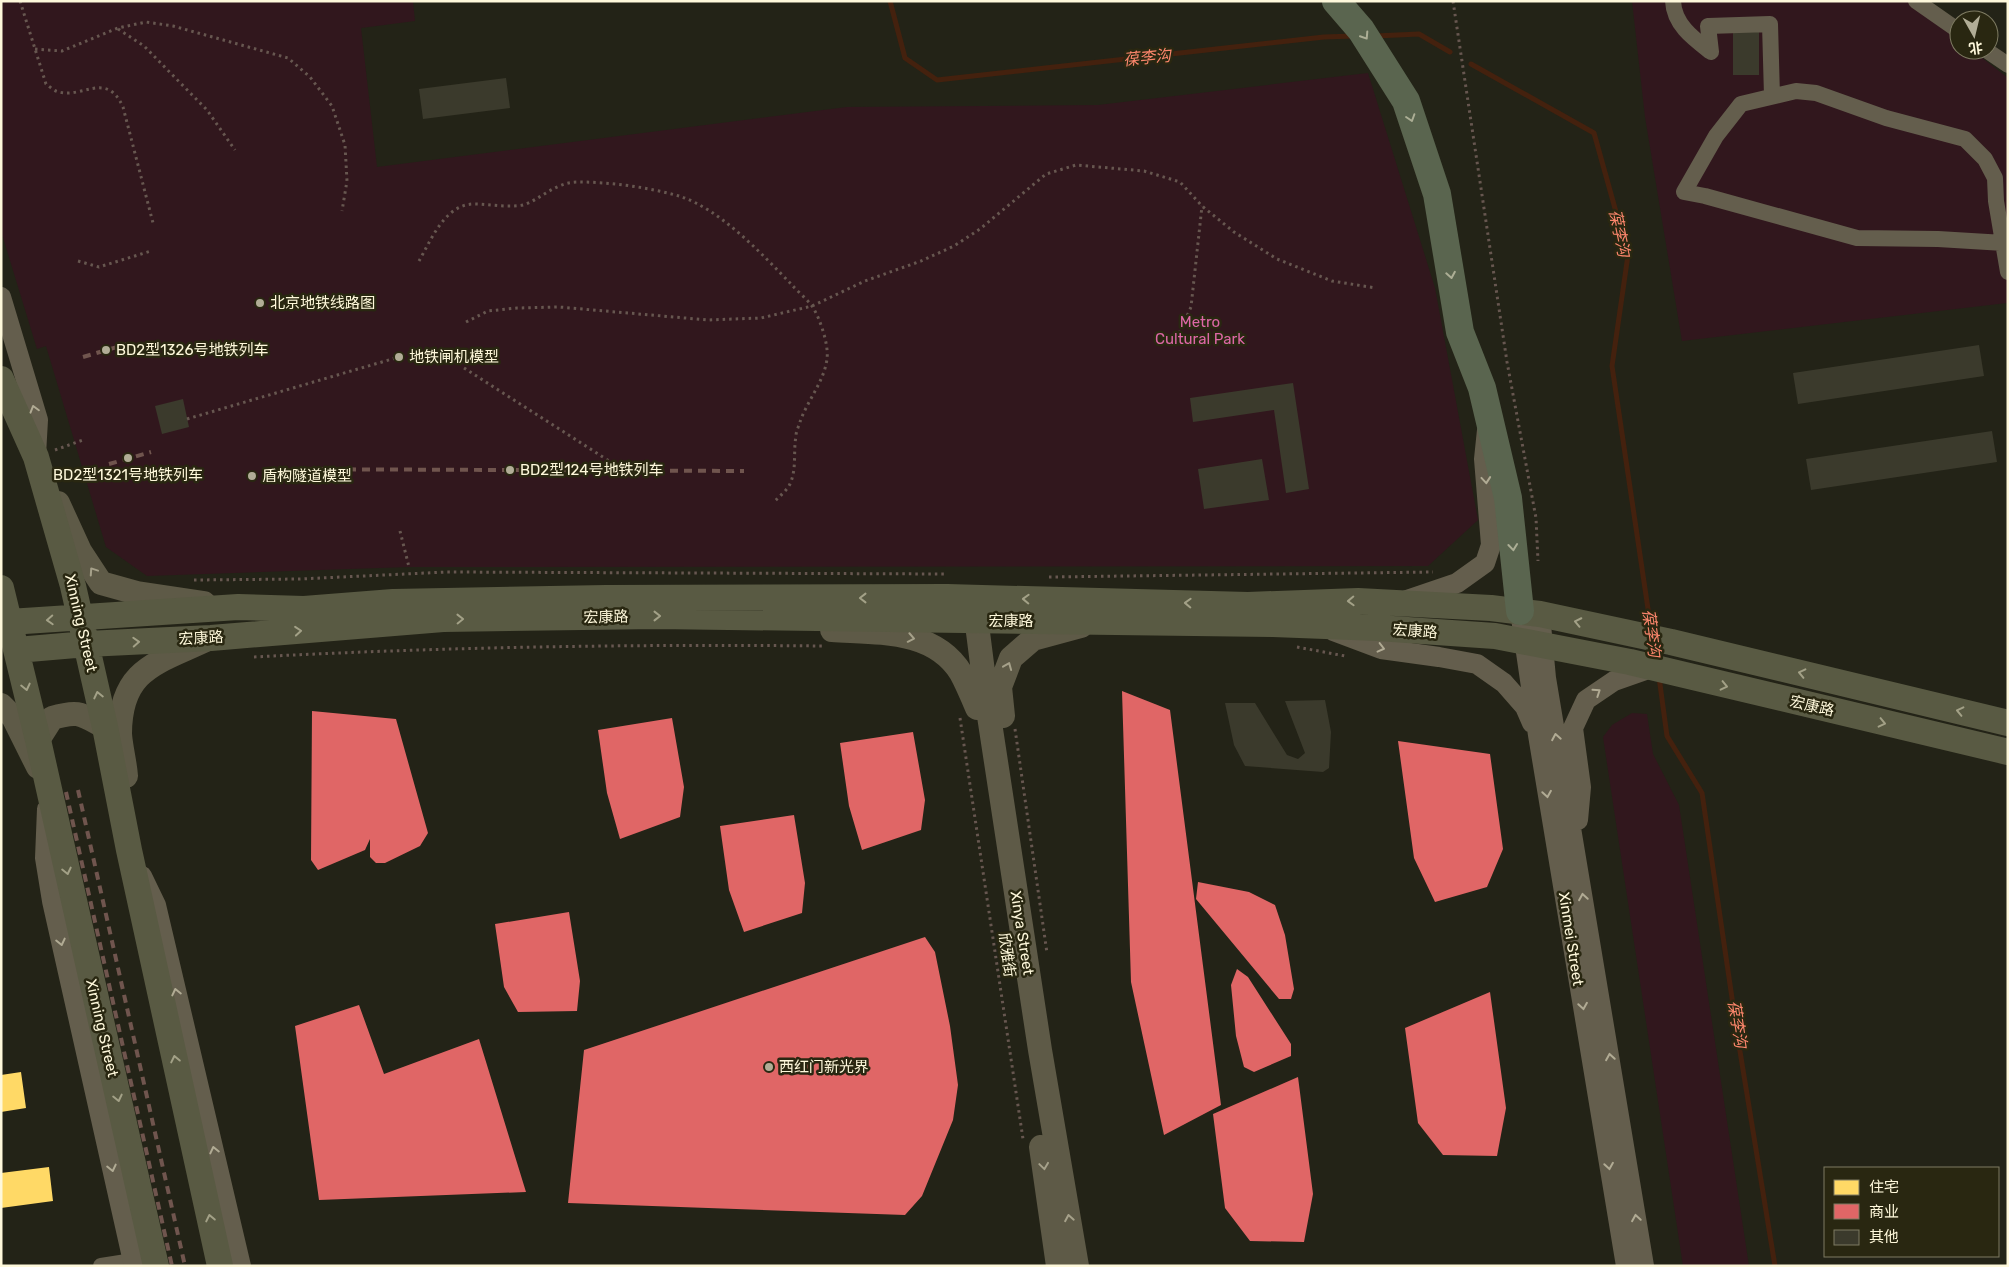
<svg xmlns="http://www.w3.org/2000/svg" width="2009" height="1267" font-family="Rubik,'Noto Sans SC',sans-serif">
	<rect width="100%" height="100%" fill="#232317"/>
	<path fill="#31171d" d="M1 1H413L415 21 361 28 377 167 847 107 1098 105 1368 73 1435 288 1478 520 1428 566 409 567 147 576 106 547 46 346 37 349 1 231Z
		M1632 1H1909L1959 39V50H1972L2008 78V307L2007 303 1682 341 1645 117Z
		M1632 713 1647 714 1653 754 1679 805 1749 1266H1683L1603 737 1612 725Z"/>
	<path fill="#ffd966" d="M21 1072 26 1108 1 1112V1075Z
		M49 1167 53 1201 1 1208V1173Z"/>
	<path fill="#e06666" d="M1122 691 1170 710 1221 1105 1164 1135 1131 982Z
		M312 711 396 719 428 833 420 846 385 863H376L370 857V839L365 850 318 870 311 860Z
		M672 718 684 787 680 817 620 839 607 793 598 730Z
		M913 732 925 800 921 830 862 850 849 806 840 743Z
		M1398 741 1490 754 1503 849 1487 887 1435 902 1414 858Z
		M794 815 805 883 802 913 744 932 729 890 720 826Z
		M1198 882 1249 892 1275 905 1285 935 1294 989 1291 999H1279L1196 899Z
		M569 912 580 981 577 1011 518 1012 504 987 495 924Z
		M925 937 935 952 950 1026 958 1085 953 1120 922 1196 905 1215 568 1203 584 1050Z
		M1237 969 1248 977 1291 1044V1056L1254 1072 1244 1067 1236 1036 1231 985Z
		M1490 992 1506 1108 1497 1156 1443 1155 1418 1123 1405 1028Z
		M359 1005 384 1074 479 1039 526 1192 319 1200 295 1026Z
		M1298 1077 1313 1194 1304 1242 1250 1241 1225 1208 1213 1114Z"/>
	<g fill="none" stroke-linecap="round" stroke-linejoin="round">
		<path stroke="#44210e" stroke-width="5" d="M890 1 905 58 937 80 1324 37 1354 36
			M1375 36 1419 34 1450 52
			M1471 64 1594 133 1628 255 1612 366 1651 629
			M1659 677 1667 736 1702 793 1738 1039 1775 1266"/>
	</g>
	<path fill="#3b3a2c" d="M1733 30H1759V75H1733Z
		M506 78 510 108 423 119 419 89Z
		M1979 345 1984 376 1798 404 1793 373Z
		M1293 383 1309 489 1286 493 1274 410 1193 422 1190 398Z
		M183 399 189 427 162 434 155 406Z
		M1992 431 1997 462 1811 490 1806 459Z
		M1262 459 1269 500 1204 509 1198 469Z
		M1325 700 1331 732 1329 768 1323 772 1245 766 1234 745 1225 703H1255L1287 755 1298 759 1305 753 1285 701Z"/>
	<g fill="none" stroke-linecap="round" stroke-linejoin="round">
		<path stroke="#675750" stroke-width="3" stroke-dasharray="2.5 4" stroke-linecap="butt" d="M20 1 46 84C49 86 53 90 56 91 81 101 106 69 123 107L153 223
			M1453 1 1507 362 1536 518 1538 561
			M118 29 144 46 207 110 235 150
			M35 49 62 51 118 28 146 22 173 26 288 58 310 77 332 106 345 145 347 181 342 211
			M78 261 99 267 151 251
			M419 261C431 240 445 204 474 204 490 204 506 208 523 205 540 200 555 182 578 182 610 182 647 187 679 196 720 209 761 253 791 284 797 291 806 298 812 306 820 318 829 345 827 359 824 382 807 401 800 422 799 426 796 431 796 436 793 453 797 468 790 484 787 490 780 496 775 501
			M466 322 488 311 517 308 559 307 708 320 761 318 812 306 865 281 921 261 954 246 980 229 1046 174 1076 165 1144 171 1180 182 1202 206 1234 232 1277 259 1332 281 1376 288
			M1174 345 1191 307 1202 206
			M464 368 617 466
			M187 419 399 357
			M55 450 83 440
			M400 531 409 567
			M1049 577 1433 572
			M194 580 300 579 447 572 945 574
			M1297 647 1345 656
			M254 657C443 647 632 644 822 646
			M960 718 1023 1139
			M1015 729 1047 953"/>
		<path stroke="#645e4d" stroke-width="16" d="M1673 1C1674 25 1694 39 1711 52L1708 26 1770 24 1772 96
			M1916 1 1959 31
			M1986 50 2008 65
			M2008 245 2004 243 1938 239 1857 238 1705 196 1684 192 1716 136 1741 104 1796 91 1816 93 1886 118 1965 139 1985 159 1995 178 1996 201 2008 272
			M101 1266 133 1261"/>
		<path stroke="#645e4d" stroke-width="20" d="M1 297 38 420 36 455
			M1407 600 1457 583 1485 563 1491 545 1484 459 1487 430
			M1520 611 1538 735 1626 1266
			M1540 614 1546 678 1644 1266
			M1333 631 1381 649 1439 657 1477 664 1504 683 1525 707 1532 723
			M47 809 45 858 52 901 134 1266
			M1578 820 1581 787 1573 728 1586 700 1614 681 1651 668
			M142 876 156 905 241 1266"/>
		<path stroke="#5e5a47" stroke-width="24" d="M58 503 80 551 101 583 137 593 204 603
			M974 601 987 703 1040 1050 1077 1266
			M832 630C878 633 934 629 961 673 967 684 972 696 977 708
			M1 705 13 717 38 767
			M1003 716 1000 687 1011 658 1033 639 1081 626
			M38 740 52 718C79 710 81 714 105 727
			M126 776C125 762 121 748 120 734 120 668 158 663 208 639
			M1041 1147 1058 1266"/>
		<path stroke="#595a43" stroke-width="26" d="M1 379 36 457 73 586 105 727 129 850 220 1266
			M1 588 38 740 156 1266
			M9 622 238 607 304 609 393 602 606 598 947 597 1248 605 1358 601 1491 608 1540 614 1671 642 2008 723
			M17 650 87 644 211 638 443 619 657 616 1273 624 1378 628 1495 636 1630 662 2008 752"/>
		<path stroke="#5a654f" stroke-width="28" d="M1336 1 1361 30 1406 101 1437 194 1460 332 1482 388 1508 498 1520 611"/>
		<path stroke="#70554e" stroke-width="4" stroke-dasharray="8 6" stroke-linecap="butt" d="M83 357 127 344
			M109 464 151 452
			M264 469 744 471
			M78 790 185 1266
			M66 792 172 1266"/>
	</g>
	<defs><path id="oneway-chevron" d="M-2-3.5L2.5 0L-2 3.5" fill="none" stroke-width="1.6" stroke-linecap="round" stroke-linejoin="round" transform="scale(1.25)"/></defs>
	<g stroke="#acae95">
		<use href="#oneway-chevron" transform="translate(1365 36) rotate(57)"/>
		<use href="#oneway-chevron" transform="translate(1411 118) rotate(72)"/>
		<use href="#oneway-chevron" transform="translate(1451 275) rotate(80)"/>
		<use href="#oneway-chevron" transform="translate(1513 547) rotate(84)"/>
	</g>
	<g stroke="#b1ab94">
		<use href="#oneway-chevron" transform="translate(34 409) rotate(-106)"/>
		<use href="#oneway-chevron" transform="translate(1486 480) rotate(85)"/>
		<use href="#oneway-chevron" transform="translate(1381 648) rotate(14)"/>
		<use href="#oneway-chevron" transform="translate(1597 692) rotate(-34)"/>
		<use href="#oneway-chevron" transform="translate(1556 737) rotate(-100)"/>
		<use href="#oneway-chevron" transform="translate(1547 794) rotate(81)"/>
		<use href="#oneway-chevron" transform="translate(1583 897) rotate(-99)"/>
		<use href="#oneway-chevron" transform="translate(61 942) rotate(77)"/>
		<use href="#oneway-chevron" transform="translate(176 992) rotate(-103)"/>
		<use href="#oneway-chevron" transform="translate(1583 1006) rotate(81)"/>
		<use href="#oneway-chevron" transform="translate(1610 1057) rotate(-99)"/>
		<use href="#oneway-chevron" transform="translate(214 1150) rotate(-103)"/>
		<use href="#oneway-chevron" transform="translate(1609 1166) rotate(81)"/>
		<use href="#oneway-chevron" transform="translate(112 1168) rotate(77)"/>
		<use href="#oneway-chevron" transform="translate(1636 1218) rotate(-99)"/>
	</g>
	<g stroke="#a6a18a">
		<use href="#oneway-chevron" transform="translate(93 571) rotate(-124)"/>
		<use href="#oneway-chevron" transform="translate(911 638) rotate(11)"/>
		<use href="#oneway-chevron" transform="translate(1008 666) rotate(-68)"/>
		<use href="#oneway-chevron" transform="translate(1044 1166) rotate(82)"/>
		<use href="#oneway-chevron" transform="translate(1069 1218) rotate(-100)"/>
	</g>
	<g stroke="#a3a187">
		<use href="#oneway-chevron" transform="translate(863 598) rotate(180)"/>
		<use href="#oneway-chevron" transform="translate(1026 599) rotate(-178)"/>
		<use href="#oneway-chevron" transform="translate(1351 601) rotate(178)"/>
		<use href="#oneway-chevron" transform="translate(1188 603) rotate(-178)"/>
		<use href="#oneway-chevron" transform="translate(657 616)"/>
		<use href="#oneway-chevron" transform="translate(460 619) rotate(-1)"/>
		<use href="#oneway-chevron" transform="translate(50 620) rotate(177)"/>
		<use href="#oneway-chevron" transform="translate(1578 622) rotate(-168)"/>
		<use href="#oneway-chevron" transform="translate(298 631) rotate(-5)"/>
		<use href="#oneway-chevron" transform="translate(136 642) rotate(-3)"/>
		<use href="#oneway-chevron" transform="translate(1802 673) rotate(-167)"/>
		<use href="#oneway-chevron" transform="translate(1724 686) rotate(13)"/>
		<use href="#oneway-chevron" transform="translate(26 687) rotate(77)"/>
		<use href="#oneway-chevron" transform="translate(98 695) rotate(-103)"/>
		<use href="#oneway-chevron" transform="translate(1960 711) rotate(-167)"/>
		<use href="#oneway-chevron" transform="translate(1882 723) rotate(13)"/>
		<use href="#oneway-chevron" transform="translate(67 871) rotate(77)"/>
		<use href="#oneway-chevron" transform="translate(175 1059) rotate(-102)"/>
		<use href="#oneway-chevron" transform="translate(118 1098) rotate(77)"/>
		<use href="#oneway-chevron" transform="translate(210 1218) rotate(-102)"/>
	</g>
	<g fill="#b1ad96" stroke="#292711" stroke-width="2">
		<circle cx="260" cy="303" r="5"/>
		<circle cx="106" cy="350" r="5"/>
		<circle cx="399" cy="357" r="5"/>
		<circle cx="128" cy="458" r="5"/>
		<circle cx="510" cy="470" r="5"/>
		<circle cx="252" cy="476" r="5"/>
		<circle cx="769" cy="1067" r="5"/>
	</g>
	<g text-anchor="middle" stroke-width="5" stroke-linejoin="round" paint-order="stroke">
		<g font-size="15" fill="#fef8db" stroke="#292711" text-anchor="start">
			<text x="270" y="308">北京地铁线路图</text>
			<text x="116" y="355">BD2型1326号地铁列车</text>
			<text x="409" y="362">地铁闸机模型</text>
			<text x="520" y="475">BD2型124号地铁列车</text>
			<text x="128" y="480" text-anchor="middle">BD2型1321号地铁列车</text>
			<text x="262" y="481">盾构隧道模型</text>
			<text x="779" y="1072">西红门新光界</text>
		</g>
		<g font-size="15" fill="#dd67a6" stroke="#292711">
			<text x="1200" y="327">Metro<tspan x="1200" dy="17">Cultural Park</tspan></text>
		</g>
		<g font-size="15" fill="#fef8db" stroke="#292711">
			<text transform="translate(606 617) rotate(-1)" y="5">宏康路</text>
			<text x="1011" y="626">宏康路</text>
			<text transform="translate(81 623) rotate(77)" y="5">Xinning Street</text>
			<text transform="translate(1415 631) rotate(4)" y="5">宏康路</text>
			<text transform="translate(201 638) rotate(-3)" y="5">宏康路</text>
			<text transform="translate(1812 706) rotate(13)" y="5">宏康路</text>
			<text transform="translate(1022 933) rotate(81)" y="5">Xinya Street</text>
			<text transform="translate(1571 939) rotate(81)" y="5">Xinmei Street</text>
			<text transform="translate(1007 955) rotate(82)" y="5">欣雅街</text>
			<text transform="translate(102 1028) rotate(77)" y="5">Xinning Street</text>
		</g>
		<g font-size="16" font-style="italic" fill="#fb866c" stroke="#292711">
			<text transform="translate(1147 57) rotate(-6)" y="6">葆李沟</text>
			<text transform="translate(1620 233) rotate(78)" y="6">葆李沟</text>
			<text transform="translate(1652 633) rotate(82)" y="6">葆李沟</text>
			<text transform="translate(1738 1024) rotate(81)" y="6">葆李沟</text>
		</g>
	</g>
	<rect width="2009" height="1267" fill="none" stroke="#fef8db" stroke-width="5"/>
	<rect x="1824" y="1167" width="175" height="90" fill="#292711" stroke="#7e7b62"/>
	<rect x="1834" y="1180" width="25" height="15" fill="#ffd966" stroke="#7e7b62"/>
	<text x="1869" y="1192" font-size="15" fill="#fef8db">住宅</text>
	<rect x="1834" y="1204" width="25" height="15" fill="#e06666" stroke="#7e7b62"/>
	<text x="1869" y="1217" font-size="15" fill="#fef8db">商业</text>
	<rect x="1834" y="1230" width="25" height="15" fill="#3b3a2c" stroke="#7e7b62"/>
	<text x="1869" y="1242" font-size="15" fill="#fef8db">其他</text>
	<g transform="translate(1974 35) rotate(172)"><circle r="24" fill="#292711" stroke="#7e7b62"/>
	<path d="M0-4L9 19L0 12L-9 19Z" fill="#b1ad96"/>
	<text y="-8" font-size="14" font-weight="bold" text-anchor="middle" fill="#fef8db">北</text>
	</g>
</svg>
